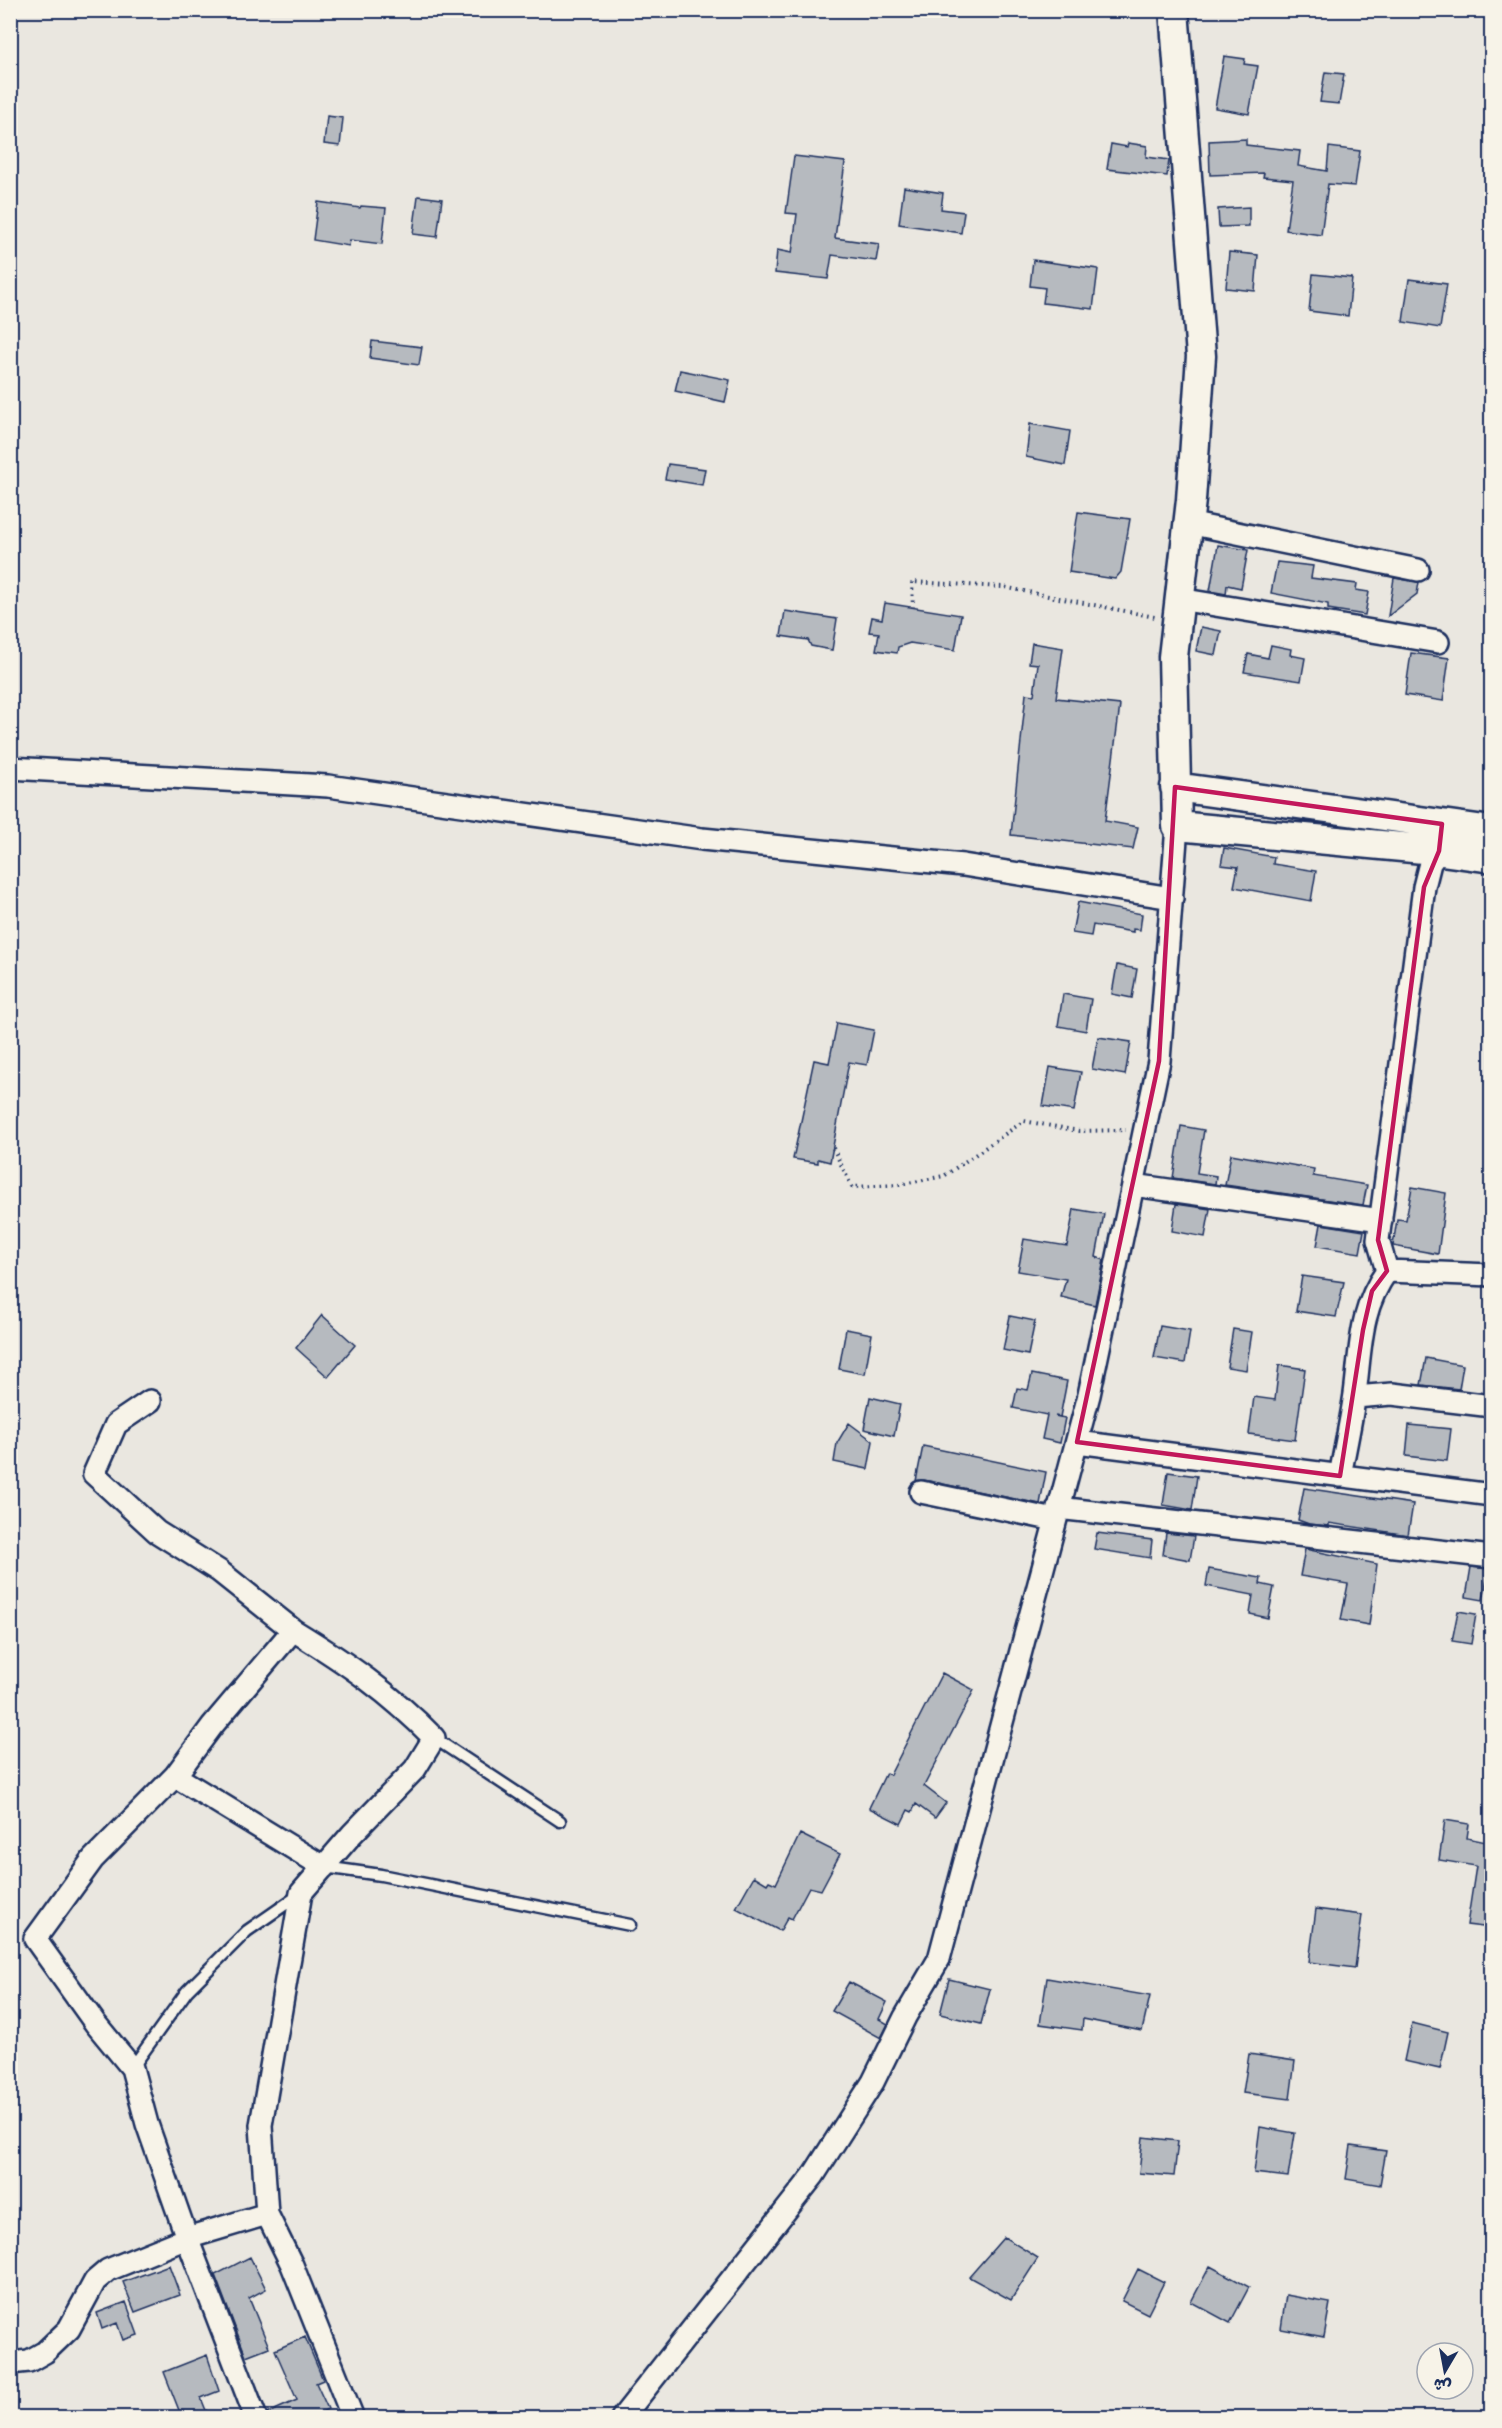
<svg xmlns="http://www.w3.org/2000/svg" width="1502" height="2428" font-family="Mynerve,'Playpen Sans Arabic',sans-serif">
	<rect width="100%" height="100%" fill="#eae7e0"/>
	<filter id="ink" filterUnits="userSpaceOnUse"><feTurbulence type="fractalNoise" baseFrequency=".0167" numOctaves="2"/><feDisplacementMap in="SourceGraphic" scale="12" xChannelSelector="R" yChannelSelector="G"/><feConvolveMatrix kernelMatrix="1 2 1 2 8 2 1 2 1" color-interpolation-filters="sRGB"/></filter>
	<g filter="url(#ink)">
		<path fill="#b6babf" stroke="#1b2f5e" stroke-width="1.5" d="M1224 56 1245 59 1244 64 1258 66 1249 114 1215 108Z
			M1325 72 1344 74 1339 104 1320 102Z
			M327 116 343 118 340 146 324 144Z
			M1246 139V145L1300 151 1298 166 1327 171 1329 147 1360 151 1355 186 1328 184 1321 235 1286 230 1293 180 1263 177 1264 173 1210 175 1209 141Z
			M1128 143 1147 146 1146 157 1169 160 1167 176 1107 169 1111 144 1127 147Z
			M794 156 845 162 835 238 879 244 876 261 832 255 828 279 775 273 777 250 792 253 797 214 786 213Z
			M904 187 943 193 941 209 964 212 961 233 899 224Z
			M418 196 442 199 437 237 413 234Z
			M318 202 360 208 361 206 386 208 382 244 350 240 349 246 313 240Z
			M1249 207V226L1219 227 1218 209Z
			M1229 252 1258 255 1255 291 1226 288Z
			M1033 260 1098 269 1093 309 1043 303 1045 288 1030 286Z
			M1313 274 1352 278 1348 316 1309 311Z
			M1409 279 1447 284 1440 328 1403 322Z
			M372 341 422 347 419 365 370 358Z
			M680 370 730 380 725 402 675 391Z
			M1030 424 1070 431 1065 465 1026 457Z
			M668 464 705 469 702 485 665 479Z
			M1078 512 1130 519 1121 572 1115 579 1069 572Z
			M1218 545 1248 550 1241 588 1227 585 1226 594 1210 591Z
			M1277 562 1313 566 1311 578 1357 584 1356 590 1369 592 1365 615 1328 609V604L1271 593Z
			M1394 578 1419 582 1417 594 1388 616Z
			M885 603 961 615 955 650 910 643 898 647 897 653 876 650 879 633 869 632 872 617 882 619Z
			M785 611 837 619 832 650 811 646 808 640 781 636Z
			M1201 627 1221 631 1216 655 1196 651Z
			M1032 643 1063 648 1056 698 1120 705 1105 821 1138 827 1133 849 1011 835 1026 694 1034 695 1038 664 1029 663Z
			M1271 645 1291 649 1290 655 1305 658 1301 681 1244 672 1248 654 1268 658Z
			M1411 653 1449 658 1443 701 1405 695Z
			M1224 848 1274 857 1273 864 1316 871 1311 901 1234 887 1238 867 1221 865Z
			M1078 902 1142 914 1140 930 1133 929V932L1093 925 1091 936 1072 933Z
			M1117 965 1137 969 1132 998 1112 994Z
			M1063 994 1091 999 1086 1031 1058 1026Z
			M837 1023 874 1030 867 1065 849 1062 830 1162 818 1159V1163L793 1159 814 1060 829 1063Z
			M1098 1037 1131 1042 1125 1075 1092 1069Z
			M1050 1067 1081 1072 1074 1111 1043 1106Z
			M1181 1126 1204 1130 1197 1173 1216 1176 1215 1184 1173 1178Z
			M1231 1154 1314 1169 1313 1176 1367 1185 1363 1205 1225 1185Z
			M1412 1187 1446 1193 1438 1254 1393 1246 1397 1219 1406 1220Z
			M1176 1204 1210 1209 1205 1237 1172 1231Z
			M1074 1209 1104 1214 1096 1257 1104 1260 1095 1305 1061 1297 1066 1279 1018 1271 1024 1239 1067 1246Z
			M1321 1224 1364 1231 1360 1253 1317 1246Z
			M1302 1276 1344 1282 1336 1317 1296 1311Z
			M322 1315 355 1345 328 1377 296 1348Z
			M1010 1316 1035 1321 1028 1355 1003 1350Z
			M1160 1326 1190 1331 1185 1363 1154 1358Z
			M846 1329 872 1334 865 1374 839 1369Z
			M1233 1329 1252 1332 1246 1370 1227 1367Z
			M1426 1358 1463 1365 1459 1389 1421 1385Z
			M1279 1365 1305 1369 1295 1440 1249 1434 1254 1397 1275 1400Z
			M1032 1374 1067 1381 1060 1417 1055 1416 1065 1418 1060 1443 1042 1439 1047 1415 1013 1408 1017 1388 1028 1390Z
			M870 1397 900 1404 894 1436 864 1429Z
			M849 1423 873 1441 868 1469 834 1462 837 1443Z
			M1409 1425 1451 1429 1447 1461 1406 1456Z
			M923 1446 1046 1472 1040 1504 924 1480 916 1481Z
			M1168 1472 1197 1476 1192 1510 1163 1505Z
			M1304 1488 1413 1504 1408 1535 1329 1523V1526L1309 1524 1298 1520Z
			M1097 1533 1152 1540 1150 1558 1094 1549Z
			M1166 1533 1194 1536 1190 1560 1163 1555Z
			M1305 1549 1377 1564 1369 1625 1341 1620 1348 1584 1300 1576Z
			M1471 1567 1489 1569 1483 1600 1466 1597Z
			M1209 1569 1261 1578 1260 1584 1274 1587 1268 1618 1250 1614 1253 1595 1206 1586Z
			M1458 1611 1476 1614 1471 1644 1452 1641Z
			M942 1673 974 1690 924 1786 946 1803 935 1818 916 1804 912 1812 908 1810 901 1824 869 1808 886 1773 890 1775Z
			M1445 1820 1469 1824 1467 1838 1491 1843V1928L1467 1925 1476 1866 1439 1860Z
			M800 1834 840 1854 821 1890 809 1887 792 1919 788 1917 780 1931 736 1908 754 1876 767 1884 769 1881 776 1884Z
			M1316 1909 1362 1915 1355 1968 1309 1962Z
			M1047 1978 1150 1996 1142 2031 1083 2019 1082 2030 1040 2024Z
			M949 1979 990 1989 981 2024 940 2014Z
			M849 1982 887 2002 879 2019 888 2024 881 2038 832 2011Z
			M1412 2023 1448 2032 1440 2069 1404 2061Z
			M1249 2054 1295 2061 1290 2099 1243 2093Z
			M1260 2127 1295 2133 1288 2177 1254 2173Z
			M1143 2137 1178 2141 1174 2176 1139 2173Z
			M1351 2146 1386 2151 1380 2185 1346 2179Z
			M1004 2237 1038 2258 1011 2300 969 2277Z
			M250 2257 266 2289 249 2298 269 2347 246 2356 215 2275Z
			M169 2265 180 2295 135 2312 123 2282Z
			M1210 2266 1249 2287 1230 2323 1191 2302Z
			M1138 2269 1164 2282 1148 2314 1122 2301Z
			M1286 2295 1330 2303 1324 2337 1281 2329Z
			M126 2302 138 2335 123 2340 117 2323 102 2329 97 2313Z
			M305 2337 323 2380 316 2383 328 2409 309 2418H268V2413L297 2400 275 2350Z
			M207 2355 219 2391 201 2398 209 2418H182L164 2372Z"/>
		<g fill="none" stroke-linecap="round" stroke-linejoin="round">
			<defs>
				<path id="lane" d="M434 1738 560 1821
					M324 1867 381 1875 630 1925
					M132 2068 187 1991 247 1931 299 1895"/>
				<path id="street" d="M1188 523 1418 570
					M1179 599 1438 642
					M10 768 328 786 702 839 963 865 1172 898
					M1133 1185 1381 1220
					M1387 1271 1378 1240 1424 887 1430 863 1439 851
					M1355 1397 1392 1394 1492 1406
					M150 1401 116 1424 94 1474 157 1532 219 1571 293 1630 212 1726 175 1776 93 1859 35 1939 95 2023 132 2068 147 2124 187 2238 256 2418
					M1077 1442 1492 1495
					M1340 1476C1345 1449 1351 1421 1355 1394 1361 1349 1359 1310 1387 1271L1492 1275
					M921 1492 1055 1520
					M1058 1508 1492 1557
					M175 1776 324 1867
					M267 2214 261 2125 301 1893 352 1834 415 1769 434 1738C389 1692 347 1663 293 1630
					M10 2363 29 2361 45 2352 69 2329 95 2281 108 2270 187 2238 267 2214 292 2265 353 2418
					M622 2418 813 2176 873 2082 905 2017 939 1959 1089 1395 1159 1061 1177 826"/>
				<path id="secondary" d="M1174 10 1201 356 1191 500 1173 657 1177 826 1434 850 1492 858
					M1175 787 1492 831"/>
			</defs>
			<use href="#lane" stroke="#1b2f5e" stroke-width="15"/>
			<use href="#street" stroke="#1b2f5e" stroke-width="26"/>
			<use href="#secondary" stroke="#1b2f5e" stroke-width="33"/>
			<path stroke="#1b2f5e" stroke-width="4" stroke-dasharray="1.5 4.5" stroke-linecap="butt" d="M913 608 912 582 1003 587 1155 617
				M833 1148 852 1187 898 1185 944 1176 1024 1121 1079 1131 1126 1130"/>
			<use href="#lane" stroke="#f7f3e8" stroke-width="10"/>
			<use href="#street" stroke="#f7f3e8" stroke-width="21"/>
			<use href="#secondary" stroke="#f7f3e8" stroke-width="28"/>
		</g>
	</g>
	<path fill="none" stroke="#c2185b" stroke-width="4.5" stroke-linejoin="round" d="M1175 787 1442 824 1439 851 1424 887 1378 1240 1387 1271 1372 1291 1363 1330 1340 1476 1077 1442 1159 1061Z"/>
	<rect width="1502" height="2428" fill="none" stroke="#f7f3e8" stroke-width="36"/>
	<rect x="18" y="18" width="1466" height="2392" fill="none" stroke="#1b2f5e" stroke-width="2" filter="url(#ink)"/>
	<g transform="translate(1445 2371) rotate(190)"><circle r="28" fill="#f7f3e8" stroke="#9fa5b1" stroke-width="1.5"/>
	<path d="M0-4.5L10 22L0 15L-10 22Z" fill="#1b2f5e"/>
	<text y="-9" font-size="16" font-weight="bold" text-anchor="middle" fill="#1b2f5e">ش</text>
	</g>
</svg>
